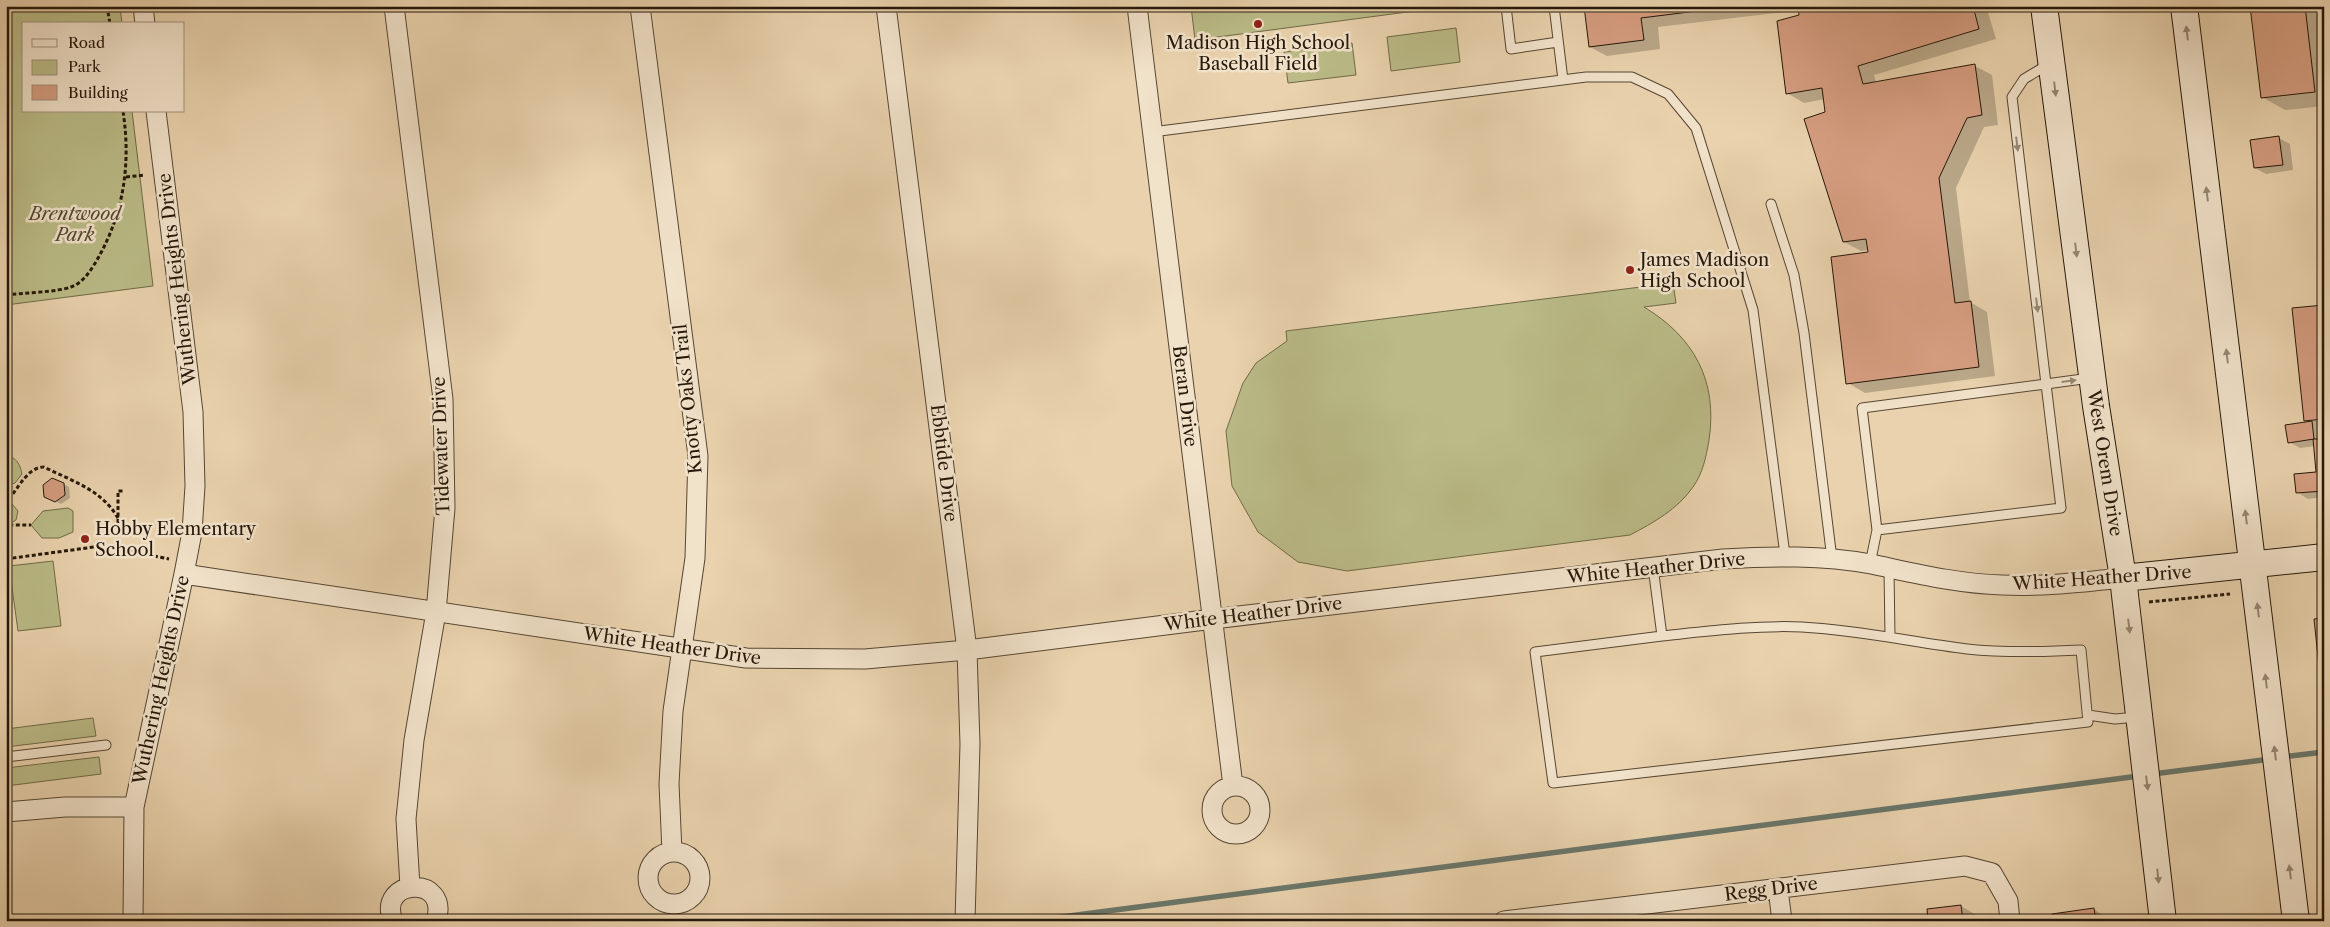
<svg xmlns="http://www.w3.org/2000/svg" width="2330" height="927" font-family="'Libre Caslon Text',serif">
	<rect width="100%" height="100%" fill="#e9d2ad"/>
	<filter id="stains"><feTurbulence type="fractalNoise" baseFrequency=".004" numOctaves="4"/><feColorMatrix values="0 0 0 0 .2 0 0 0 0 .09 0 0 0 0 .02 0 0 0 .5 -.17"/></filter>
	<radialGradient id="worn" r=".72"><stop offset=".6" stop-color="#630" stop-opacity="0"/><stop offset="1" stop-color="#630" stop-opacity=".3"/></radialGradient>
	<path fill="#babb87" stroke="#706a48" d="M6 6H120L122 24H24V111H132L153 286 6 305Z
		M1191 6H1453L1195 40Z
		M1456 28 1460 62 1391 71 1387 37Z
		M1352 43 1356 75 1288 83 1284 52Z
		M1673 283 1676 303 1644 307C1694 337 1718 381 1709 440 1706 457 1703 473 1693 487 1678 509 1653 523 1630 535L1347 571 1298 562 1258 532 1232 486 1226 431 1243 383 1256 363 1287 341 1286 331Z
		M6 455C17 458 20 464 22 474L15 483 6 486Z
		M6 497 18 511 16 520 6 526Z
		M68 508 73 511V532L59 538H42L31 525 43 511Z
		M53 561 61 626 18 631 9 566Z
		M93 718 96 736 6 747V729Z
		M99 757 101 774 6 786V768Z"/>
	<path fill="#0003" d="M1585 6H1986L1996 39 1874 75 1876 83 1975 66 1992 75 1998 125 1984 127 1956 188 1970 302 1987 312 1995 376 1865 393 1848 383 1869 250 1861 251 1844 242 1825 99 1804 103 1787 93 1800 10 1658 27 1660 49 1607 56 1590 47Z
		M2252 6H2324V106L2285 110 2262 97Z
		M2279 138 2290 144 2293 170 2266 174 2255 168Z
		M2324 306V497L2308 499 2297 492 2317 474 2315 446 2300 448 2289 442 2309 423 2305 421Z
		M63 484 69 487 70 498 61 504 51 499Z
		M1961 906 1978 916V921H1930Z
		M2094 909 2111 921H2054Z"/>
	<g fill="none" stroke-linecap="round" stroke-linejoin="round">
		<path stroke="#6a776b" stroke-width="5.5" d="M2282 757 2324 752
			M2153 774 2271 759
			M1031 921 2139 776"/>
	</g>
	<path fill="#d59d80" stroke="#26180a" d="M1584 6H1737L1641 18 1644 40 1589 47Z
		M1798 6H1973L1979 29 1858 66 1863 84 1975 64 1982 115 1967 118 1939 178 1955 303 1971 301 1979 367 1846 384 1831 257 1868 252 1866 239 1843 242 1804 119 1825 112 1822 88 1786 94 1777 21 1799 15Z
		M2250 6H2305L2315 92 2261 98Z
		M2279 136 2283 165 2254 168 2250 140Z
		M2324 305V419L2304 421 2292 308Z
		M2312 421 2314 439 2288 443 2285 425Z
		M2313 439H2324V491L2296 493 2294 474 2316 472Z
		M52 478 64 483 65 495 55 502 44 497 43 485Z
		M2324 618V695H2322L2314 619Z
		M1961 905 1963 921H1928L1927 909Z
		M2094 908 2096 921H2053L2052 914Z
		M1863 918V921H1825Z"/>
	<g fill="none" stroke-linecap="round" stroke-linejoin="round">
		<defs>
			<path id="lane" d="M1506 6 1511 49 1558 42
				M1554 6 1563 80
				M2049 64 2024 79 2012 97 2046 384 2090 378
				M1152 132 1586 77H1632L1668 94 1696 128 1753 310 1785 555
				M1771 204 1794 275 1804 333 1832 559
				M2046 384 2061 508 1877 530 1862 408Z
				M1870 564 1877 530
				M1653 567 1662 636 1535 652 1553 783 2088 722 2081 650C2043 652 2005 653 1967 649 1912 642 1858 630 1802 627 1755 625 1709 631 1662 636
				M1889 569 1890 637
				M2088 715 2115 719 2137 717
				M6 757 106 745"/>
			<path id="street" d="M143 6 145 24
				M394 6 443 399 445 508 436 612 414 740 406 819 410 887
				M640 6 698 456 695 558 673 711 669 784 672 852
				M886 6 967 650 970 744 965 921
				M1137 6 1233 786
				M184 574 746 658 865 659 967 650 1213 619 1723 559C1773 556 1822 555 1871 564 1914 573 1958 584 2002 585 2043 587 2083 582 2123 578
				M1212 810a24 24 0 1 1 48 0a24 24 0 1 1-48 0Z
				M6 812 65 807H134
				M648 878a26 26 0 1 1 52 0a26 26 0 1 1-52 0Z
				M1778 889 1782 921
				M133 921 134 807 184 574 192 532 195 486 193 412 156 111
				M393 921C376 878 451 874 436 921
				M1504 921 1965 866 1992 873 2008 901 2010 921"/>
			<path id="secondary" d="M2044 6 2096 406 2123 578 2163 921
				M2184 6 2296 921
				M2123 578 2324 557"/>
		</defs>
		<use href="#lane" stroke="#574633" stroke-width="11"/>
		<use href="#street" stroke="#574633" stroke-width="21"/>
		<use href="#secondary" stroke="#26180a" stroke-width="28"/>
		<path stroke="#26180a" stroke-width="3" stroke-dasharray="4 2.5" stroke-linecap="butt" d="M107 6 110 24
			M126 177 145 175
			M6 295C22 293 58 292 71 287 83 283 91 270 97 260 124 213 131 164 123 111
			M9 499C19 487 28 467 44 467 72 481 102 490 118 518
			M6 531 10 525H31
			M118 549V491H123
			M6 559 94 547 118 549 169 559
			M6 574H10
			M2149 602 2230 594"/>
		<use href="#lane" stroke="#f1e2ca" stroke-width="9"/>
		<use href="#street" stroke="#f1e2ca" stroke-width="19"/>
		<use href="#secondary" stroke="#f1e2ca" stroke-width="26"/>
	</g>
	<defs><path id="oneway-solid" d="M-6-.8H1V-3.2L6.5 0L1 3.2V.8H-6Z" transform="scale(1.25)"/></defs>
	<g fill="#968774">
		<use href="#oneway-solid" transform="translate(2187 33) rotate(-97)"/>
		<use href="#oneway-solid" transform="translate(2055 89) rotate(83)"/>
		<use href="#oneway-solid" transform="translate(2017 144) rotate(83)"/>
		<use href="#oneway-solid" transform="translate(2207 194) rotate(-97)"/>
		<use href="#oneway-solid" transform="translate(2076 250) rotate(83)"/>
		<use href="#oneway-solid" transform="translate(2037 305) rotate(83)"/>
		<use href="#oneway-solid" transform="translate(2227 356) rotate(-97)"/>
		<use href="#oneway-solid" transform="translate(2069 381) rotate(-7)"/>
		<use href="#oneway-solid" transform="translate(2246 517) rotate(-97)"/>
		<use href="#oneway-solid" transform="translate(2258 610) rotate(-97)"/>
		<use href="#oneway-solid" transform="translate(2129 626) rotate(83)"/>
		<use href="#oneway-solid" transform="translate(2266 681) rotate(-97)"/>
		<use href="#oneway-solid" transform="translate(2275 753) rotate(-97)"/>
		<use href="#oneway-solid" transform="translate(2147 783) rotate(83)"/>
		<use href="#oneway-solid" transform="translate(2290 872) rotate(-97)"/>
		<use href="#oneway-solid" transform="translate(2158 876) rotate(84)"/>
	</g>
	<g fill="#8f2418" stroke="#f1e2ca" stroke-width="2">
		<circle cx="1258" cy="24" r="5"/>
		<circle cx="1630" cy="270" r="5"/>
		<circle cx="85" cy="539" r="5"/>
	</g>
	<g text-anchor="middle" stroke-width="5" stroke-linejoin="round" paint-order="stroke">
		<g font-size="18" fill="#26180a" stroke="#f1e2ca" text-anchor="start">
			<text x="1258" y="49" text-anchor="middle">Madison High School<tspan x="1258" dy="21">Baseball Field</tspan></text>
			<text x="1640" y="266">James Madison<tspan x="1640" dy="21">High School</tspan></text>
			<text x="95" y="535">Hobby Elementary<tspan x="95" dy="21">School</tspan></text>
		</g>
		<g font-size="18" font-style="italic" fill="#524930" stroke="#f1e2ca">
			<text x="75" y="220">Brentwood<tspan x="75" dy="21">Park</tspan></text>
		</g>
		<g font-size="18" fill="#26180a" stroke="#f1e2ca">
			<text transform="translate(177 279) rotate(-97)" y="6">Wuthering Heights Drive</text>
			<text transform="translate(1185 396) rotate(83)" y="6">Beran Drive</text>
			<text transform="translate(688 399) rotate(-96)" y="6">Knotty Oaks Trail</text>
			<text transform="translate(441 446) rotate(-92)" y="6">Tidewater Drive</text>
			<text transform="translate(944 463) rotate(83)" y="6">Ebbtide Drive</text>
			<text transform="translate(2105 463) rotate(81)" y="6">West Orem Drive</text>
			<text transform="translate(1656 568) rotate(-6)" y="6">White Heather Drive</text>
			<text transform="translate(2102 578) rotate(-4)" y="6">White Heather Drive</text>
			<text transform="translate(1253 614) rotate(-7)" y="6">White Heather Drive</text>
			<text transform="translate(672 646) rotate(8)" y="6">White Heather Drive</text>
			<text transform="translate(161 680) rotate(-78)" y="6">Wuthering Heights Drive</text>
			<text transform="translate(1771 889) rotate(-7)" y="6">Regg Drive</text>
		</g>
	</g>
	<rect width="2330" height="927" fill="none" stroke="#e9d2ad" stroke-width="25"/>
	<rect x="8" y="8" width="2315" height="912" fill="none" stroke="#26180a" stroke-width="2.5"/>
	<rect x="12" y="12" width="2305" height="902" fill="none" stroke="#26180a"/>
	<rect x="22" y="22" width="162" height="90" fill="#f1e2ca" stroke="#a0917d"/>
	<rect x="32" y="39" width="25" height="8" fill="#f1e2ca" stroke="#a0917d"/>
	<text x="68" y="48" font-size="15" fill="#26180a">Road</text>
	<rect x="32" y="60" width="25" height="15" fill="#babb87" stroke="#a0917d"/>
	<text x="68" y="72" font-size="15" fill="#26180a">Park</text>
	<rect x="32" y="85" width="25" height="15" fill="#d59d80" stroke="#a0917d"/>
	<text x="68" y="98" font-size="15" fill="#26180a">Building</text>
	<rect width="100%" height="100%" filter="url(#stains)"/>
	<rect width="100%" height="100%" fill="url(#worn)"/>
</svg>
